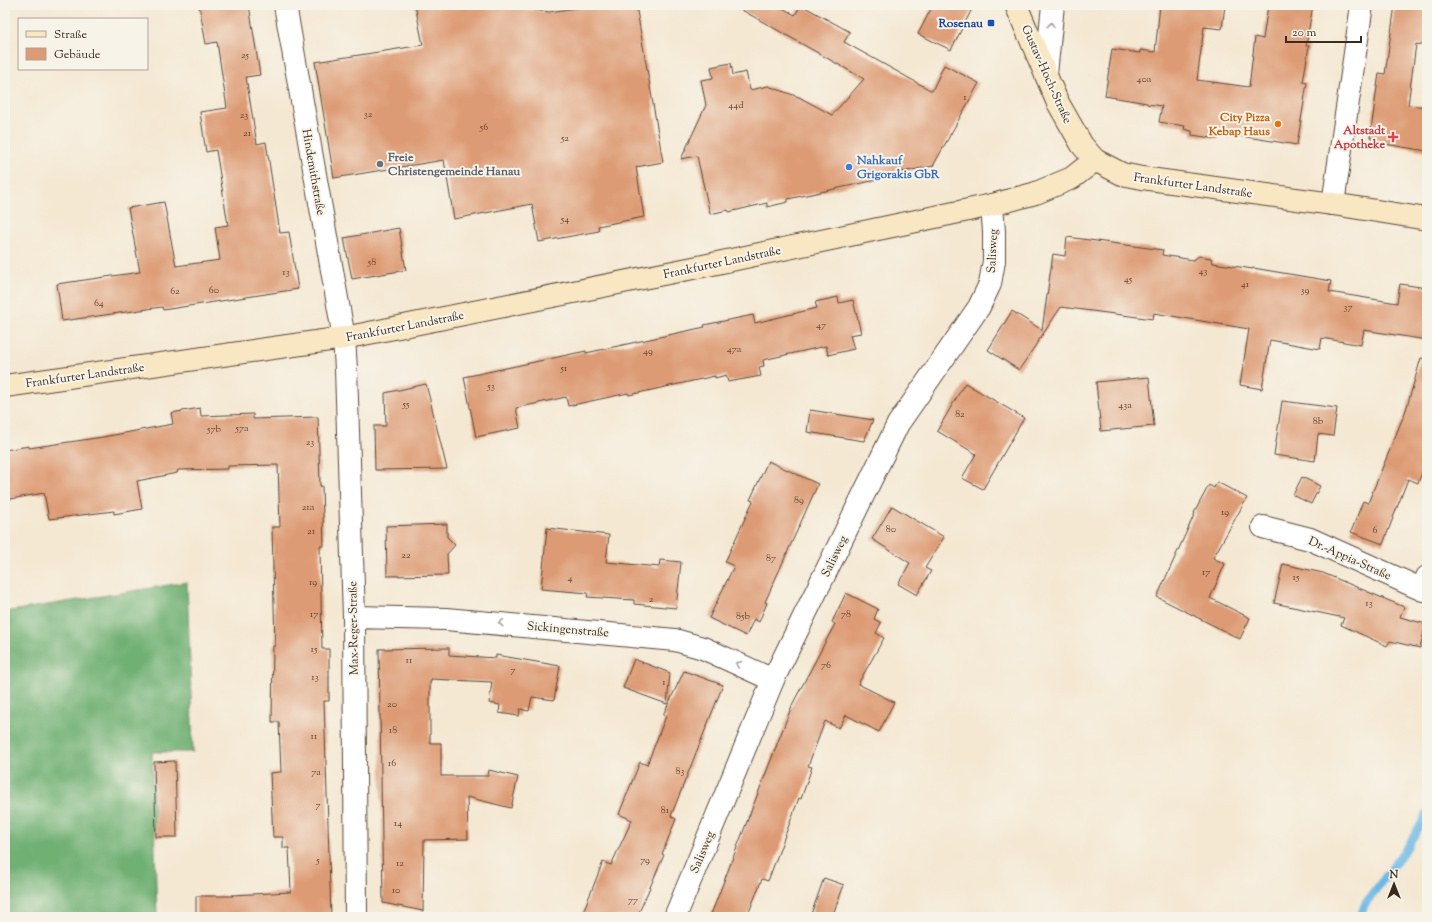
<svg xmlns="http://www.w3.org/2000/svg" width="1432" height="922" font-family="'Sorts Mill Goudy',serif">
	<rect width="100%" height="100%" fill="#f7f3e8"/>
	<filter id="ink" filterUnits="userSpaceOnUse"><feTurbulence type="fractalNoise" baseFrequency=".025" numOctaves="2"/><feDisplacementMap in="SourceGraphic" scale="8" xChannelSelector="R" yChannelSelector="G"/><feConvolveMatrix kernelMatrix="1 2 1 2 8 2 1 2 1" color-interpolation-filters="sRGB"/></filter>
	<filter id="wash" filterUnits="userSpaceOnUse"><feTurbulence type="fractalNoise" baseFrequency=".012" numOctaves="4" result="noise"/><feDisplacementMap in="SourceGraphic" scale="16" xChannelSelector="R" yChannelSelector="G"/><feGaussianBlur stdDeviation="0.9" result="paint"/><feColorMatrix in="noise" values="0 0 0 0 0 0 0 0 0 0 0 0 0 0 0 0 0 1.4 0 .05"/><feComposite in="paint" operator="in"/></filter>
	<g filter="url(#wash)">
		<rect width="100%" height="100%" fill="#f4e8d3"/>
		<path fill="#6fb073" stroke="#556d48" d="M187 582 193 752H152L157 917H5V612Z"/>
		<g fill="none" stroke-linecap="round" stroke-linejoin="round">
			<path stroke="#6bb8e5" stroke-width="8" d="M1360 917 1365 904 1406 849 1427 814"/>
		</g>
		<g id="blocks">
			<path fill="#dd9b75" d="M199 5H249L260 75 246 77 257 144 266 142 280 233 289 232 298 289 163 310 162 307 62 321 57 284 140 272 128 208 164 202 176 266 220 260 215 227 228 225 216 150 206 152 200 112 227 108 217 42 206 44Z
				M415 5H498L549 12 584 7V5H636L663 162 636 167 644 217 598 226 599 231 539 242 532 204 454 219 444 160 334 178 315 62 423 45Z
				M733 5H777L795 15 801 5 850 32 844 42 932 91 944 65 979 83 933 166 881 176V179L788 199V202L767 207V203L729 212 728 210 710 214 697 156 681 159 706 105 701 80 713 78 711 67 731 63 733 75 746 72 750 90 768 86 799 97 832 115 864 79Z
				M933 5H974L951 50 918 34Z
				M1160 5H1225L1222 29 1204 27 1197 80 1249 87 1255 37 1263 39 1268 5H1313L1306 46H1309L1303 82 1307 83 1297 145 1228 134 1227 137 1218 135V139L1192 135V131L1184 129 1185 126 1159 122 1162 106 1147 104V103L1105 96 1112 49 1140 53V50L1155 52Z
				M1395 5H1427V46L1416 44 1408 105 1427 107V151L1378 143 1370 137 1379 73 1385 74Z
				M399 228 406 270 352 279 344 238Z
				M1067 237 1163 250 1162 255 1193 260 1199 256 1211 258 1213 263 1253 269V268L1331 281 1329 292 1397 303 1400 284 1427 288V340L1364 330 1361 345 1322 338 1320 349 1270 340 1262 389 1240 385 1249 329 1154 313 1153 319 1061 307 1019 370 988 350 1012 311 1042 330 1053 254 1065 256Z
				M838 297 839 303 853 300 861 333 850 335 854 349 828 355 826 346 763 360 764 366 759 367 761 376 728 382 726 375 715 378V376L629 395 628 393 568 406 566 397 516 408 520 428 476 437 464 377 586 351V353L705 327 704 325 753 315 755 323 817 308 815 302Z
				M1421 358 1427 359V460L1418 483 1408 479 1383 544 1351 532 1363 501 1368 503 1406 410Z
				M1149 377 1154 426 1101 431 1096 382Z
				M965 383 1024 418 983 489 962 478 976 454 937 431Z
				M426 384 447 469 375 470 374 426H386L385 393Z
				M1282 401 1337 408 1333 436 1318 434 1315 461 1274 455Z
				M200 408 201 416 253 414V419L318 417 320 486H322L324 546H320L322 649H329V701H324L331 917H196V896H233L232 895 291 892 289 848H283V837H273L270 773 281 772 279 722H272L273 646H275L272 527H280L278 465 228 466V469L178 470 177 473 137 481 142 509 114 514V511L49 519 44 493 5 500V450L29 446V448L103 437 173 424 171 413Z
				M810 410 873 420 864 441 807 432Z
				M768 461 818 484 765 602 767 603 759 622 754 619 746 636 709 618 734 566 725 562 753 501 750 500Z
				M1302 477 1320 486 1311 504 1293 495Z
				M1217 482 1247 498 1213 558 1225 564 1210 598 1250 618 1240 639 1157 597 1195 513H1194L1209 485 1214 488Z
				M892 506 944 537 925 568 931 571 917 595 898 584 910 563 872 539Z
				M447 524V537L455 545 447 554 448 575 387 576 386 526Z
				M547 528 609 535 606 562 659 567 660 560 681 562 676 608 634 604V600L587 597 588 593 541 589Z
				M1283 564 1323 573 1404 607 1400 617 1426 624 1420 648 1390 641 1387 646 1341 625 1344 618 1274 603Z
				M846 593 878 609 874 619 881 623 876 633 884 638 858 684 894 702 879 732 846 715 839 728 825 721 808 766 812 767 801 799 799 798 768 881 762 879 747 917H710L793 703 835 624 832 622Z
				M449 648V655L496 658V655L560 666 554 700 532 697 529 711 520 709 519 716 499 713 500 705 489 703 492 682 431 679V682H430V743H441V776H488L489 770 518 777 511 808 467 797 468 839 424 840 423 911 383 903 379 649Z
				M634 659 670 673 667 704 623 688Z
				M684 671 723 685 671 816 676 819 662 854 664 855 637 917H581L603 862 611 865 632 820 619 814 640 762 647 765 666 716 663 715Z
				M175 761 177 837H156L154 762Z
				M824 878 844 885 832 917H810Z"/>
		</g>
	</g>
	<g filter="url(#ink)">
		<use href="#blocks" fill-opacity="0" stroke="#574639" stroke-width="1"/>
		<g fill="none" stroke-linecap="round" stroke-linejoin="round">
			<defs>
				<path id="street" d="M285 5 344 338 346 369 354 617 356 917
					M1046 74 1053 5
					M1333 204 1362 5
					M1263 527 1310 539 1423 590 1427 577
					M354 617 446 619 675 640 703 648 773 680
					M675 917 773 680 898 424 979 307 990 284 994 261V232L992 205"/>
				<path id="secondary" d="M1016 5 1057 101 1082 145 1095 160 1122 174 1142 178 1333 204 1427 219
					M5 386 344 338 703 266 992 205 1036 193 1072 178 1095 160"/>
			</defs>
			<use href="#street" stroke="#574639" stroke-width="24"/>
			<use href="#secondary" stroke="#574639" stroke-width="24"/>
			<use href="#street" stroke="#fff" stroke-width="22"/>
			<use href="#secondary" stroke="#f9e7c3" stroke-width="22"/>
		</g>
		<defs><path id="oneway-chevron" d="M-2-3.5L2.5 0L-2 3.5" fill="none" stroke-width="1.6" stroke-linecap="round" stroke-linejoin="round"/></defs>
		<g stroke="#a79f9a">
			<use href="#oneway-chevron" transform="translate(1051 25) rotate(-84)"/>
			<use href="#oneway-chevron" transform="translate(501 623) rotate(-175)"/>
			<use href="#oneway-chevron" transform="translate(738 664) rotate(-155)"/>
		</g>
	</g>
	<rect fill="#1a4fb4" stroke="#f7f3e8" stroke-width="1.5" x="987" y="19" width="8" height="8" rx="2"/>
	<circle fill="#e8710a" stroke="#f7f3e8" stroke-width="1.5" cx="1278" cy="124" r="4"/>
	<path fill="#e0444e" stroke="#f7f3e8" stroke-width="1.5" d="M1391 131h4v4h4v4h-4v4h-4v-4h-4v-4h4z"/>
	<circle fill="#6b7280" stroke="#f7f3e8" stroke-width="1.5" cx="380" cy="164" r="4"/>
	<circle fill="#3f7fe0" stroke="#f7f3e8" stroke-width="1.5" cx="849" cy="167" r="4"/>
	<g text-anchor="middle" stroke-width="4" stroke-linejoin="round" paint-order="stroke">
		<g font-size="10" fill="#644634">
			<text x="245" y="58">25</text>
			<text x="1144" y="82">40a</text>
			<text x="965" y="100">1</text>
			<text x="736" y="108">44d</text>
			<text x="368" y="117">32</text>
			<text x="244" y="118">23</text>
			<text x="484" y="130">56</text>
			<text x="247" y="136">21</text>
			<text x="565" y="141">52</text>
			<text x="565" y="222">54</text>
			<text x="372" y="265">58</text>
			<text x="1203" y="274">43</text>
			<text x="286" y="275">13</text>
			<text x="1128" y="282">45</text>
			<text x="1245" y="287">41</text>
			<text x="214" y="293">60</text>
			<text x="1305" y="293">39</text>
			<text x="175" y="294">62</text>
			<text x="99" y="306">64</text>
			<text x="1348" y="310">37</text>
			<text x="821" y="328">47</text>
			<text x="734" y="352">47a</text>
			<text x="648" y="354">49</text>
			<text x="564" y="371">51</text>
			<text x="491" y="389">53</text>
			<text x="406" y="407">55</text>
			<text x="1125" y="408">43a</text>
			<text x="960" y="417">82</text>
			<text x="1318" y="424">8b</text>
			<text x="242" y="431">57a</text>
			<text x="214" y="432">57b</text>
			<text x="310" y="445">23</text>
			<text x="799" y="503">89</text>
			<text x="308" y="510">21a</text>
			<text x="1225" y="515">19</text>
			<text x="891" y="532">80</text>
			<text x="1375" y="533">6</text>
			<text x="311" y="534">21</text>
			<text x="406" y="558">22</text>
			<text x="771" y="561">87</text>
			<text x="1206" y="575">17</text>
			<text x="1296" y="580">15</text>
			<text x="570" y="581">4</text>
			<text x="313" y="585">19</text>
			<text x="651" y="602">2</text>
			<text x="1369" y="606">13</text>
			<text x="314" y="617">17</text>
			<text x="846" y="617">78</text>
			<text x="743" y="619">85b</text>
			<text x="314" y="652">15</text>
			<text x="409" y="663">11</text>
			<text x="826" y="668">76</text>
			<text x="513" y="673">7</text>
			<text x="315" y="680">13</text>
			<text x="664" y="685">1</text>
			<text x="392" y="707">20</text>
			<text x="393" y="733">18</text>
			<text x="314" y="739">11</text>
			<text x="392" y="766">16</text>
			<text x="680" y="774">83</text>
			<text x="316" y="775">7a</text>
			<text x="318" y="808">7</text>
			<text x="665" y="813">81</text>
			<text x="398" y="826">14</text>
			<text x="318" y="863">5</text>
			<text x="645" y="863">79</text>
			<text x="400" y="866">12</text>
			<text x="396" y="893">10</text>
			<text x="633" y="903">77</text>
		</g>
		<g font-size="12" font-weight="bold" fill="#164399" stroke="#f7f3e8" text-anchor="end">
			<text x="983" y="27">Rosenau</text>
		</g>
		<g font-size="12" fill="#3b2a1e" stroke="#f7f3e8">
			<text transform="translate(1047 74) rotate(66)" y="4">Gustav-Hoch-Straße</text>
			<text transform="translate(314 172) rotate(80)" y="4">Hindemithstraße</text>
			<text transform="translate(1193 185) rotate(8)" y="4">Frankfurter Landstraße</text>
			<text transform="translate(992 251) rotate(-87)" y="4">Salisweg</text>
			<text transform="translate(722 262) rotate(-12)" y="4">Frankfurter Landstraße</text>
			<text transform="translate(405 326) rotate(-11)" y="4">Frankfurter Landstraße</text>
			<text transform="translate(85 375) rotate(-8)" y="4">Frankfurter Landstraße</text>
			<text transform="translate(834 556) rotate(-64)" y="4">Salisweg</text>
			<text transform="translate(1350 558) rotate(24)" y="4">Dr.-Appia-Straße</text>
			<text transform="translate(353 628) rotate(-91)" y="4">Max-Reger-Straße</text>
			<text transform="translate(568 629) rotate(5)" y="4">Sickingenstraße</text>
			<text transform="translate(702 852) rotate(-67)" y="4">Salisweg</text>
		</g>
		<g font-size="12" font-weight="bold" fill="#c56008" stroke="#f7f3e8" text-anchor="end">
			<text x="1270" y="121">City Pizza<tspan x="1270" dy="14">Kebap Haus</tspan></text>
		</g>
		<g font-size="12" font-weight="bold" fill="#be3a42" stroke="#f7f3e8" text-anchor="end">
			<text x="1385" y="134">Altstadt<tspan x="1385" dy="14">Apotheke</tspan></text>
		</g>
		<g font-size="12" font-weight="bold" fill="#5b616d" stroke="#f7f3e8" text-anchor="start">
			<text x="388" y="161">Freie<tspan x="388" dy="14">Christengemeinde Hanau</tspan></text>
		</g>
		<g font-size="12" font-weight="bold" fill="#366cbe" stroke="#f7f3e8" text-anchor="start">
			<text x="857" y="164">Nahkauf<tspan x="857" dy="14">Grigorakis GbR</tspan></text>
		</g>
	</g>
	<rect width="1432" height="922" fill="none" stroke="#f7f3e8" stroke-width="20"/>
	<rect x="18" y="18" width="130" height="52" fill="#f7f3e8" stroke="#aca397"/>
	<rect x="26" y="31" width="20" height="6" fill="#f9e7c3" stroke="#aca397"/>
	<text x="54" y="38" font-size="12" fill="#3b2a1e">Straße</text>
	<rect x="26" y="48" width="20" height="12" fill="#dd9b75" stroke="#aca397"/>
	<text x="54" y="58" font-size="12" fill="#3b2a1e">Gebäude</text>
	<g transform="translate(1394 884)" stroke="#f7f3e8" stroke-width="3" paint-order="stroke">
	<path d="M0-3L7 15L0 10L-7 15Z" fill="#3b2a1e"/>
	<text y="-6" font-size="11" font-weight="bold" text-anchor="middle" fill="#3b2a1e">N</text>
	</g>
	<path d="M1286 36v6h75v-6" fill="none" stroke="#3b2a1e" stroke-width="2"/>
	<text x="1292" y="36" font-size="12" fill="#3b2a1e" stroke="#f7f3e8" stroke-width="3" paint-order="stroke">20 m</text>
</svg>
